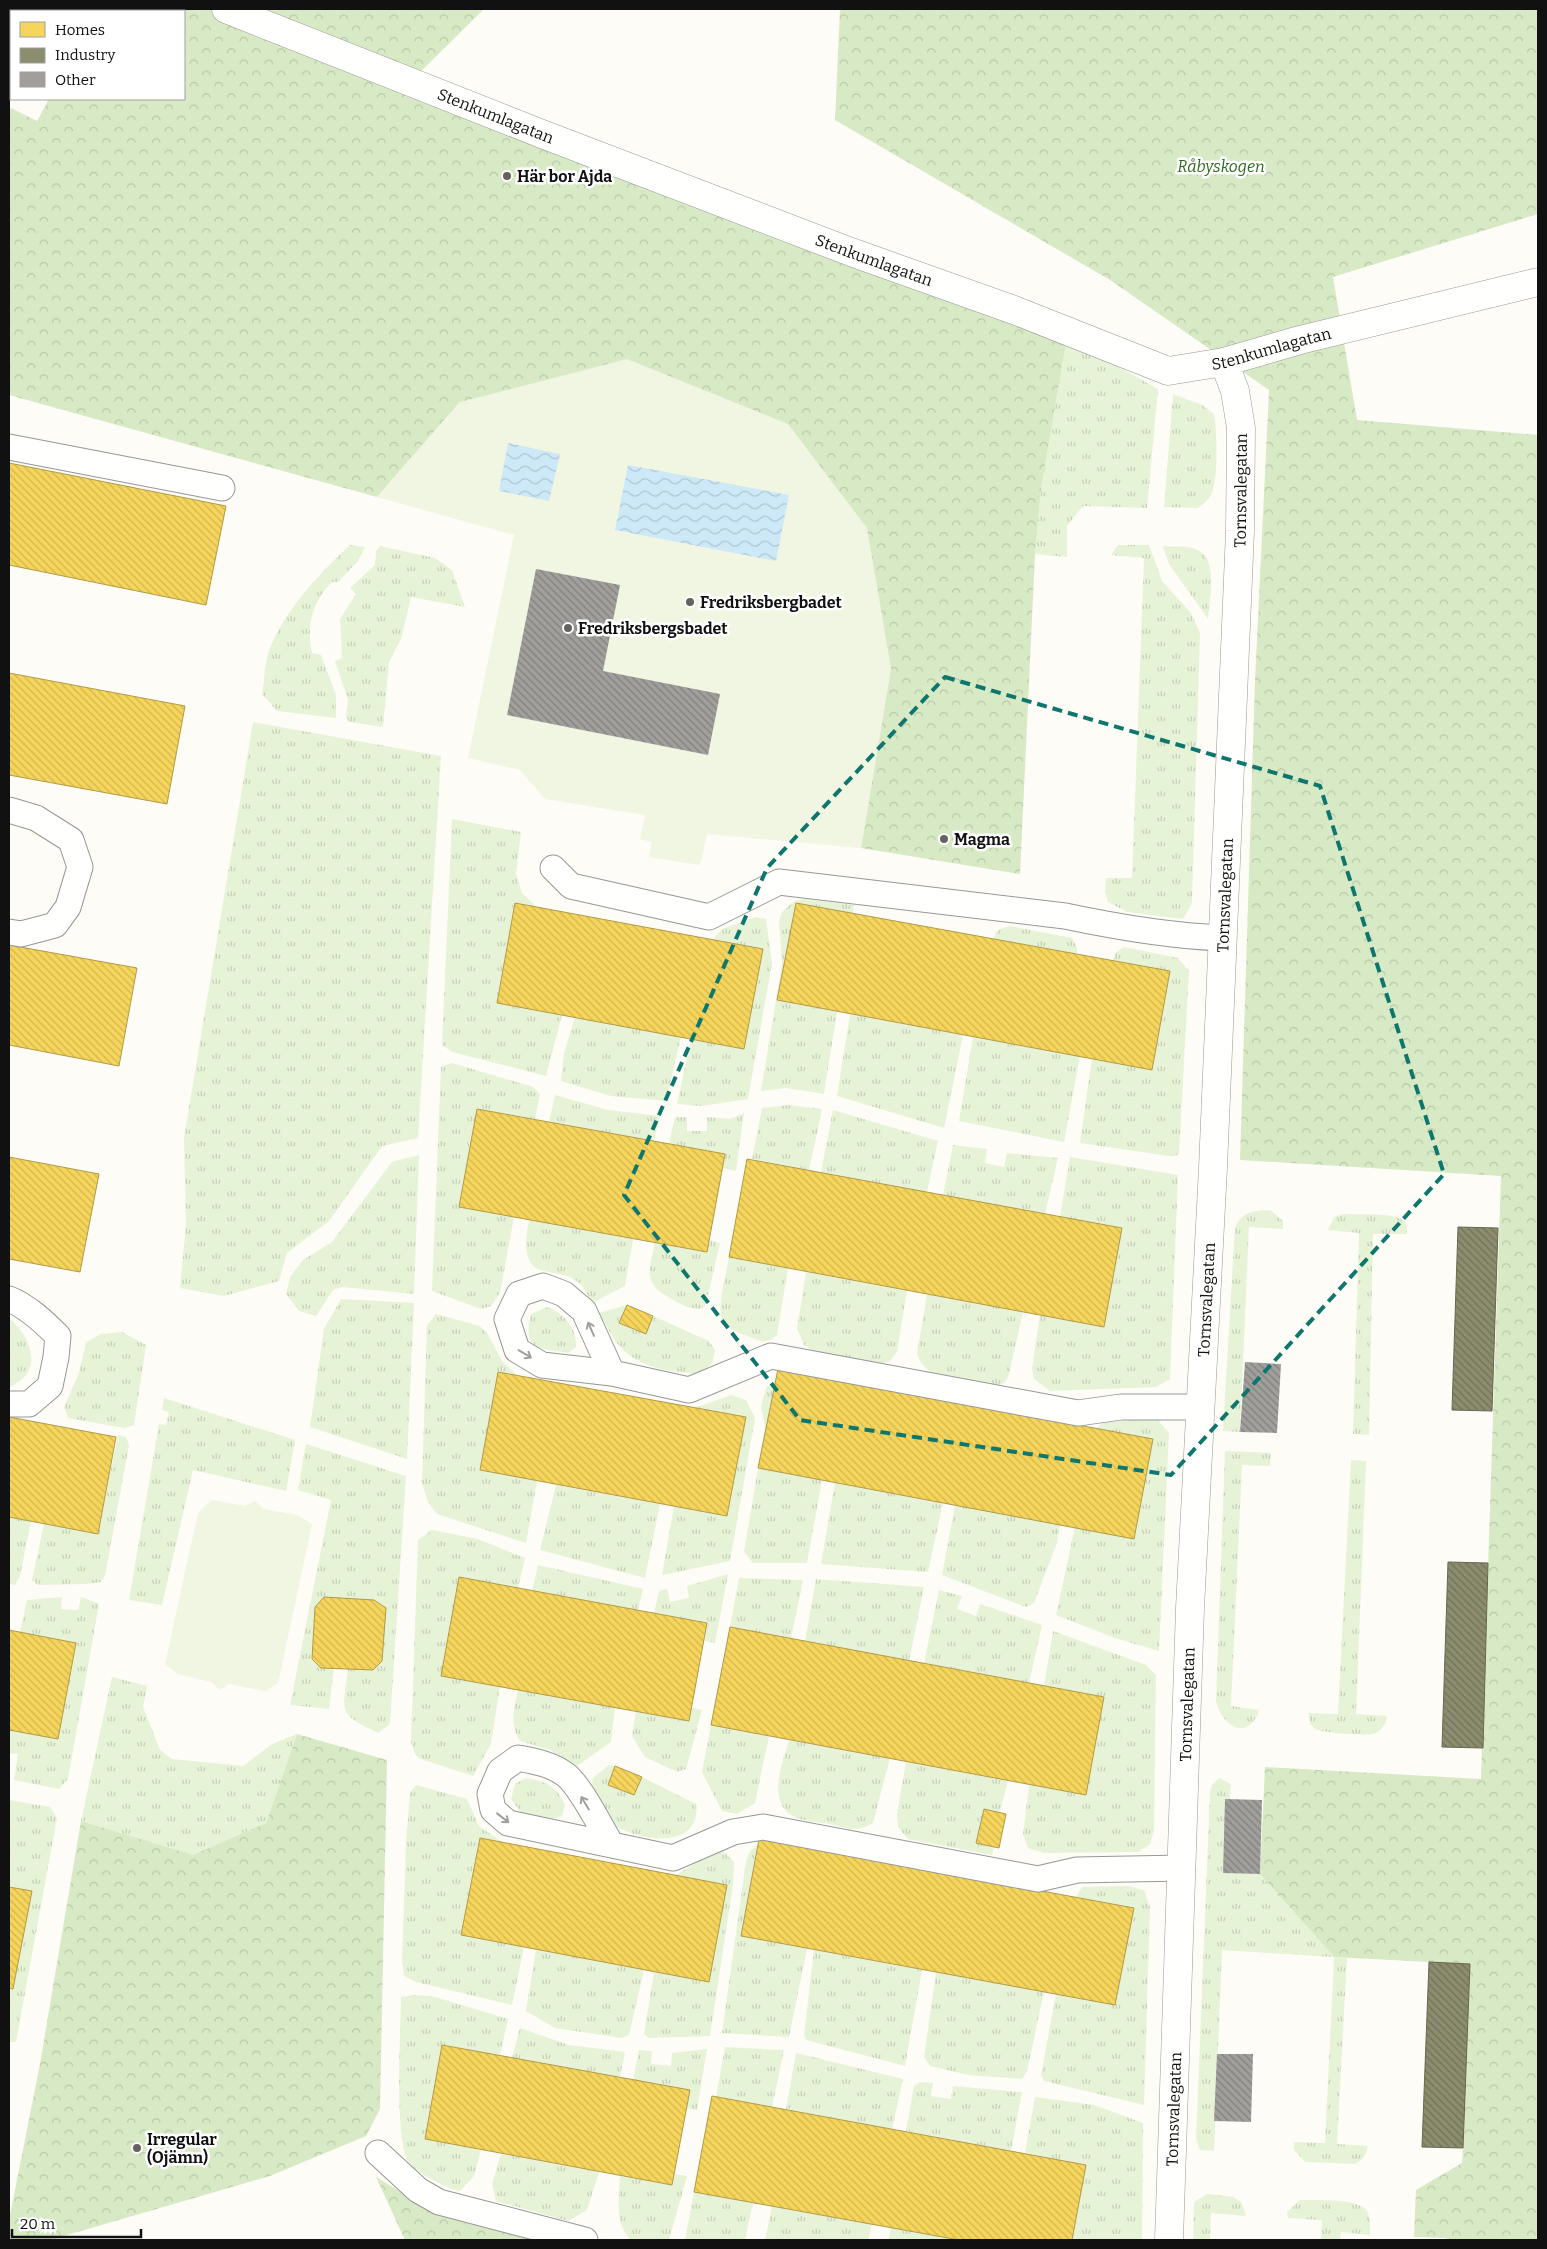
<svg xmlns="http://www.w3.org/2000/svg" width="1547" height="2249" font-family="Bitter,serif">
	<defs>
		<pattern id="grass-tufts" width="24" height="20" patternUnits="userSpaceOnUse" patternTransform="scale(1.25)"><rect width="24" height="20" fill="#e7f3d7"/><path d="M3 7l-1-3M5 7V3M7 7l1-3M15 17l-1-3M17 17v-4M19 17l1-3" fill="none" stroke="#c5cfb8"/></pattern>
		<pattern id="forest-crowns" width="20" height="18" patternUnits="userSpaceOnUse" patternTransform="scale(1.25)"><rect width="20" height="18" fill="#d8eac5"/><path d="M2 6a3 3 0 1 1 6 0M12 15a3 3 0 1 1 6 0" fill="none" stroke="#b8c8a8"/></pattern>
		<pattern id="water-waves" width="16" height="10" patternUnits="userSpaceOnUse" patternTransform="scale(1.25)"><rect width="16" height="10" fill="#cde8f7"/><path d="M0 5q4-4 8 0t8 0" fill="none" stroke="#afc6d3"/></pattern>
		<pattern id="homes-back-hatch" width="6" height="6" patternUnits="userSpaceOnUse" patternTransform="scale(1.25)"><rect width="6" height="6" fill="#f6d55c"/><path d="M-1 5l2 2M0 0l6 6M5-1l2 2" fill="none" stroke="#d2b64f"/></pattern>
		<pattern id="industry-back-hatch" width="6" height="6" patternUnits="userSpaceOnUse" patternTransform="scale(1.25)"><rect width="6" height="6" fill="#8c8c6e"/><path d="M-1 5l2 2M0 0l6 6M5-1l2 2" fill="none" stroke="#717159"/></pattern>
		<pattern id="building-back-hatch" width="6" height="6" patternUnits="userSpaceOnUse" patternTransform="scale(1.25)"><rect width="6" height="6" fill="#a19f9c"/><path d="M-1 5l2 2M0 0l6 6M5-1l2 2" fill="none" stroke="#82807e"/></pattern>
	</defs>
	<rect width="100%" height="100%" fill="#fdfcf7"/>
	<path fill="url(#grass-tufts)" d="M1067 338 1158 389 1147 508 1083 506 1067 526V557L1035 554 1041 489Z
		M1173 394 1202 405 1214 414C1217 431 1219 483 1210 497 1207 501 1202 505 1198 508L1164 507Z
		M350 545 365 547 358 561 338 582H332C312 601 306 627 312 653L321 655 336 695V718L277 711 262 694C265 680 264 662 270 648 286 609 319 574 350 545Z
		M1118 545H1149L1162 581 1191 613 1200 633 1192 903 1183 919 1127 912 1108 902 1105 892 1106 878H1132L1144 558 1111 555Z
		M380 546 435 558 452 570 465 607 411 597 401 639 389 662 383 727 349 722 346 716 348 700 335 661 342 658 340 619 356 594 350 588 375 565 376 551Z
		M1163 546C1173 547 1189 545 1198 550 1219 561 1209 600 1208 619L1169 564Z
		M253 722 441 756 418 1138 382 1146 329 1221 287 1253 279 1281 224 1296 180 1288 186 1225 184 1138Z
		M452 819 521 832 516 874 522 893 537 907 515 903 497 1002 562 1015 546 1076 452 1052 442 1045Z
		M805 899 854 905 853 913 796 903 777 1000 837 1012 824 1094 786 1088 761 1091 782 964 779 920 782 912 794 901Z
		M756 917 766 919 772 963 748 1099 702 1106 677 1104 691 1039 744 1048 763 949 713 940 722 929Z
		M1010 926 1072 938 1077 947V954L993 939 998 930Z
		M1124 947 1178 958 1189 971 1179 1155 1169 1156 1080 1143 1092 1058 1113 961 1115 953Z
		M850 1014 963 1035 944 1128 837 1096Z
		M575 1017 681 1037 666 1101 611 1096 561 1081 564 1053Z
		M973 1037 1080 1056 1064 1142 959 1121Z
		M452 1063 533 1087 540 1094 535 1119 477 1109 514 1217 500 1293 491 1306 481 1309 432 1291 441 1067Z
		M555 1095 608 1110 660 1116 654 1141 549 1122Z
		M788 1105 822 1109 809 1170 752 1159 762 1108Z
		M833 1110 938 1141 927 1192 821 1172Z
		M744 1113 736 1171 722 1168 725 1154 669 1144 675 1117H687V1131H707V1117L730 1119Z
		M953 1145 987 1149 985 1163 1004 1167 1007 1153 1058 1158 1045 1214 943 1195Z
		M419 1155 414 1294 342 1287 333 1290 316 1316 299 1311 286 1294 290 1277 303 1260 332 1242 392 1162Z
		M1070 1157 1178 1175 1170 1379 1156 1387 1050 1391 1034 1379 1032 1368 1040 1315 1104 1327 1122 1229 1060 1217Z
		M1270 1210 1283 1221V1229L1249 1227 1240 1432 1223 1431 1235 1227C1243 1211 1254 1211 1270 1210Z
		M1344 1214C1357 1215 1392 1212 1403 1220 1408 1224 1407 1229 1407 1234H1373L1369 1435 1353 1434 1359 1233 1328 1230 1334 1217Z
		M529 1220 633 1239 625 1286 592 1303C589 1298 586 1291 582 1286 558 1259 515 1293 529 1220Z
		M710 1240 720 1243 706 1304 702 1309C690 1309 681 1305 672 1299 642 1284 649 1271 655 1243L707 1252Z
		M729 1257 788 1268 777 1335C767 1344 762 1342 750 1337 742 1334 732 1331 725 1325 714 1313 727 1273 729 1257Z
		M806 1272 907 1291 897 1352 890 1361 876 1365 814 1351 804 1345 797 1329Z
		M927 1294 1023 1312 1009 1374 1005 1382 997 1386 931 1373 921 1363 917 1354Z
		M341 1299 414 1303 407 1459 310 1427 324 1329Z
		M627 1305 620 1323 646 1334 653 1316 709 1341 715 1350 712 1364 699 1374C672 1372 643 1369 622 1349 613 1340 606 1324 598 1313Z
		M547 1307C564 1313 577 1328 576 1347L568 1353C538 1348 522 1350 531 1314Z
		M436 1314 480 1326 489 1336 502 1361 517 1375 498 1372 480 1470 537 1481 526 1543 437 1514 428 1502 422 1483 427 1325Z
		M9 1318C32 1338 45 1373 9 1387Z
		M122 1332 146 1345 134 1425 124 1428 68 1418 64 1407 79 1373 86 1342 101 1334Z
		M776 1379 759 1468 822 1480 807 1563H753L744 1552 765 1427 761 1406 766 1388Z
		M731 1395 746 1400 755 1418 730 1561 662 1575 674 1506 728 1516 746 1418 695 1408Z
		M164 1398 295 1440 286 1491 193 1470 162 1605 129 1600 159 1424 166 1425 169 1412 162 1410Z
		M1157 1419 1169 1433 1159 1651 1115 1638 1056 1615 1096 1429 1104 1422Z
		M118 1435 126 1437 129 1445 105 1576 101 1582 88 1584 38 1585 32 1580 44 1524 98 1533Z
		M306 1444 406 1476 390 1724 378 1733C336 1713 343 1713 348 1669L373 1670 382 1661 386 1608 374 1600 324 1598 315 1607 312 1659 334 1668 329 1709 290 1705 331 1500 298 1490Z
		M1225 1451 1271 1453 1270 1466 1242 1465 1231 1706 1259 1710C1249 1742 1222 1727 1216 1701Z
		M1351 1460 1366 1461 1356 1714 1387 1716C1386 1724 1381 1732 1373 1734 1365 1736 1319 1733 1314 1728 1309 1724 1309 1719 1309 1713L1338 1714Z
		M835 1482 943 1503 928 1572 821 1564Z
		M556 1485 660 1504 645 1578 540 1550Z
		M955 1505 1060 1525 1057 1543 1034 1603 1026 1607 942 1575Z
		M9 1517 31 1521 20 1576 15 1585 9 1584Z
		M432 1530 478 1539 525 1558 518 1588 459 1578 441 1675 500 1686 491 1744 473 1776 418 1758 414 1752 411 1742 418 1540Z
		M538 1565 643 1589 638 1610 532 1591Z
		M728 1574 715 1643 705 1641 707 1623 654 1613 659 1591 667 1589 670 1602 689 1598 687 1586Z
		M739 1578 803 1580 791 1639 730 1627Z
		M816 1579 924 1587 909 1661 805 1641Z
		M939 1590 962 1596 957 1609 976 1616 980 1604 1042 1625 1029 1683 924 1663Z
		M62 1597 61 1609 78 1610 81 1597 99 1604 68 1779 59 1789 14 1780 18 1754 9 1753V1730L58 1739 76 1643 20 1632 27 1600Z
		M1053 1631 1146 1665 1156 1675 1154 1830 1150 1844 1138 1852 1044 1853 1028 1848 1023 1834 1029 1785 1086 1795 1104 1698 1044 1686Z
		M112 1677 147 1686 143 1707 160 1750 172 1759 243 1766 272 1744 297 1734 266 1823 193 1856 81 1821Z
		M518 1690 615 1708 611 1742 577 1766 550 1750 520 1741C509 1723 514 1709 518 1690Z
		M692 1708 702 1710 686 1769 677 1772 645 1757 632 1736 636 1711 689 1721Z
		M711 1725 769 1736 755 1803 737 1814 722 1811 702 1772Z
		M789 1740 890 1758 873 1823C855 1833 848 1828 829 1824 818 1822 800 1821 791 1815 767 1799 783 1762 789 1740Z
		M906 1762 1008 1781 1000 1812 984 1810 976 1843 994 1847 992 1855 908 1839 898 1827 897 1814Z
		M609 1765 615 1766 608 1785 634 1795 642 1777 696 1804C704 1861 601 1839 591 1798 590 1792 592 1784 593 1778Z
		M526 1778C545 1781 557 1786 565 1805L562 1816 552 1819 521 1813 511 1799 515 1784Z
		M1219 1778 1231 1784 1223 1873 1260 1874 1334 1957 1347 1958 1337 2144 1368 2146C1366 2155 1363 2160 1355 2164L1305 2162 1294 2150V2142L1325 2143 1334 1957 1222 1950 1214 2151 1200 2150 1196 2139 1210 1792 1212 1785Z
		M416 1785 467 1799 479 1826 502 1842 480 1839 462 1935 524 1947 512 2005 416 1982 404 1976 402 1961 406 1843 410 1793Z
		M9 1800 50 1807 57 1818 16 2042H9V1988L13 1989 32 1891 9 1887Z
		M757 1846 741 1936 807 1949 789 2037 722 2033 746 1861 750 1851Z
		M720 1848 734 1862 733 1884 710 2036 649 2038 644 2034 654 1972 709 1982 727 1885 676 1875Z
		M1128 1886 1144 1890 1150 1907 1144 2105 1044 2081 1041 2075 1056 1994 1115 2005 1134 1908 1076 1897 1082 1887Z
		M536 1949 644 1970 629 2035 622 2038 555 2028 526 2011Z
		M814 1950 922 1970 905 2066 806 2040 804 2035Z
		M936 1972 1044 1992 1027 2071 1022 2079 969 2075 930 2066 924 2057Z
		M416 1995 432 1996 508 2019 500 2055 442 2045 425 2139 481 2150 474 2176 460 2191C448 2189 417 2173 410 2164 393 2145 401 2026 401 1997Z
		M520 2028 569 2045 625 2052 620 2077 512 2058Z
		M725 2047 784 2050 772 2107 716 2097Z
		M707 2049 697 2110 686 2108 633 2080 639 2050 652 2051 651 2064 671 2066 672 2053Z
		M796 2053 903 2079 892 2129 786 2109Z
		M920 2082 933 2083 931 2096 951 2099 953 2086 1022 2092 1011 2151 906 2131 914 2086Z
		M1035 2097 1094 2105 1143 2123 1142 2240H1072L1086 2165 1025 2153Z
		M501 2154 599 2172 587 2210 568 2221 496 2201 492 2184Z
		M674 2174 687 2176 669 2240H631C614 2223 619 2199 620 2176L672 2185Z
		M694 2192 753 2203 745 2240H685Z
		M1207 2194 1233 2197 1241 2202 1246 2216 1211 2213 1210 2240H1193L1194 2202Z
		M1300 2200C1316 2200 1360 2198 1367 2211 1371 2219 1370 2227 1370 2235L1341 2232 1340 2240H1321L1322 2220 1288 2218 1287 2212Z
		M772 2206 872 2224 868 2240H765Z
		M891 2228 959 2240H888Z"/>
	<path fill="url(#forest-crowns)" d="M94 9H484L399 93 608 174 1067 338 1041 489 1035 554 1020 874 861 848 891 668 460 402 377 497 9 395V107L37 121 49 99H184V11H93Z
		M840 9H1538V214L1333 277 1357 420 1538 435V2240H1450L1445 2238 1414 2237 1416 2190 1462 2163 1463 2148 1429 1962 1334 1957 1260 1874 1265 1767 1481 1779 1501 1176 1240 1160 1255 681 1269 390 1110 280 835 120Z
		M297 1734 387 1760 380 2109 366 2136 270 2176 50 2240H9V2220L40 2064 81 1821 193 1855 266 1823Z
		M376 2177 434 2212 542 2240H405Z"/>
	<path fill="#f0f6e1" d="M627 359 788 424 867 528 891 668 861 848 707 834 700 865 649 857 652 842 640 839 645 815 545 799 520 770 468 758 514 535 377 497 460 402Z
		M212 1500 245 1506 255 1501 264 1509 297 1515 312 1524 278 1683 265 1691 228 1684 224 1688 219 1689 211 1682 178 1674 165 1664 198 1513Z"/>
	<path fill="url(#water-waves)" d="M508 443 560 454 549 501 499 491Z
		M628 465 789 495 776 561 615 530Z"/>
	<path fill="url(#homes-back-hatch)" stroke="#b19a46" d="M9 463 226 506 206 605 9 565Z
		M9 673 185 706 167 804 9 775Z
		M515 903 763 949 744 1049 497 1003Z
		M796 903 1170 971 1152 1070 777 1000Z
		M9 945 137 968 119 1066 9 1045Z
		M477 1109 725 1154 707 1252 459 1207Z
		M9 1157 99 1174 80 1272 9 1259Z
		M747 1159 1122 1228 1104 1327 729 1257Z
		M627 1305 653 1316 646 1334 619 1323Z
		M778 1369 1153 1439 1134 1539 758 1468Z
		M498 1372 746 1417 727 1516 480 1470Z
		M9 1417 116 1437 98 1534 9 1517Z
		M459 1577 707 1623 689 1721 441 1676Z
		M324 1597 374 1600 386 1608 382 1661 373 1670 321 1668 312 1659 315 1607Z
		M730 1627 1104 1697 1086 1795 711 1725Z
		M9 1630 76 1643 58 1739 9 1730Z
		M615 1766 642 1777 634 1795 608 1785Z
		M984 1809 1006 1814 999 1848 976 1843Z
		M480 1838 727 1885 709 1982 461 1935Z
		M759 1839 1134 1908 1115 2005 741 1936Z
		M9 1887 32 1891 13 1989 9 1988Z
		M442 2045 690 2090 672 2185 425 2139Z
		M712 2096 1086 2165 1072 2240H959L694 2192Z"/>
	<path fill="url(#industry-back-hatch)" stroke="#676752" d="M1458 1227 1498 1228 1492 1411 1452 1410Z
		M1448 1562 1488 1563 1483 1748 1442 1747Z
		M1429 1962 1470 1964 1463 2148 1422 2147Z"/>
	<path fill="url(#building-back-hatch)" d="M536 569 620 585 603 671 720 694 708 755 507 715Z
		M1245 1362 1281 1364 1277 1433 1240 1432Z
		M1225 1799 1262 1800 1260 1874 1223 1873Z
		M1217 2054H1253L1251 2122 1214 2121Z"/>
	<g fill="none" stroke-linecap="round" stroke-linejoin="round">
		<defs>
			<path id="lane" d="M9 447 222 488
				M9 810 36 818 71 840 80 867 68 907 55 925 21 934 9 932
				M553 868 571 886 709 917 779 882 1065 916C1117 927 1170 936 1223 938
				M9 1299C27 1306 44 1322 58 1336L56 1357 50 1386 29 1404H9
				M612 1373 584 1311 564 1294 543 1286 519 1294 507 1319 517 1350 542 1365 612 1373 689 1390 771 1356 1078 1413 1121 1407H1200
				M611 1844C600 1826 581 1787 566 1775 552 1764 534 1761 518 1758L500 1771 490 1794 493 1810 508 1823 673 1858 733 1832 763 1827 1038 1879 1077 1870 1182 1868
				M378 2153 418 2190 439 2202 585 2240"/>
			<g id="street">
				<path id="s1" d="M226 9 542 134 851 252 1014 310 1168 371 1224 362 1300 340 1538 282"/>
				<path id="s2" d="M1169 2240 1190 1608 1213 1168 1240 531 1241 428 1235 391 1224 362"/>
			</g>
		</defs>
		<use href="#lane" stroke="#979795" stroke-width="27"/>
		<use href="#street" stroke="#979795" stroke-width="29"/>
		<use href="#lane" stroke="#fffffe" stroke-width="25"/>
		<use href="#street" stroke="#fffffe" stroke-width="28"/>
	</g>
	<defs><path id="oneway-shaft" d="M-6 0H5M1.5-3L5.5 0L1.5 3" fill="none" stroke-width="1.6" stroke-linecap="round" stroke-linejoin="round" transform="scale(1.25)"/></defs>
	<g stroke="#a0a09f">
		<use href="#oneway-shaft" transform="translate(591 1329) rotate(-114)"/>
		<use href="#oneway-shaft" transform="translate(525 1354) rotate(31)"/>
		<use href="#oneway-shaft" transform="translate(585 1803) rotate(-121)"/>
		<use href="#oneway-shaft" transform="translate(503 1818) rotate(38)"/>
	</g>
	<path fill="none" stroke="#0f766e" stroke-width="4" stroke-dasharray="10 6" stroke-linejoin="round" d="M945 677 1320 786 1444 1174 1171 1475 800 1420 624 1195 767 868Z"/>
	<g fill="#646362" stroke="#fff" stroke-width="2">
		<circle cx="507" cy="176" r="5"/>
		<circle cx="690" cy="602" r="5"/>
		<circle cx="568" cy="628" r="5"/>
		<circle cx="944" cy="839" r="5"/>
		<circle cx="137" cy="2148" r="5"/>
	</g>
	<g text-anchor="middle" stroke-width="5" stroke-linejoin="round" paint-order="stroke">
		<g font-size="16" fill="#111" stroke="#fff">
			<text dy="6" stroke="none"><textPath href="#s1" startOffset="290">Stenkumlagatan</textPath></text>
			<text dy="6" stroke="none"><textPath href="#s1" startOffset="695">Stenkumlagatan</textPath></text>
			<text dy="6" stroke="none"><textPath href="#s1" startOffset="1115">Stenkumlagatan</textPath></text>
			<text dy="6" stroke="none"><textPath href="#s2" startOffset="1751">Tornsvalegatan</textPath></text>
			<text dy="6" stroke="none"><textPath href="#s2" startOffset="1346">Tornsvalegatan</textPath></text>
			<text dy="6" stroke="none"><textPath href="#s2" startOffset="941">Tornsvalegatan</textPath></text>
			<text dy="6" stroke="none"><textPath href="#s2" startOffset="536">Tornsvalegatan</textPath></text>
			<text dy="6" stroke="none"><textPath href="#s2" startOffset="131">Tornsvalegatan</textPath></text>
		</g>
		<g font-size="16" font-style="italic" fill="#2f6b1f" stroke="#fff">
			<text x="1221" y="172">Råbyskogen</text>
		</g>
		<g font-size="16" font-weight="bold" fill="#111" stroke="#fff" text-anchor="start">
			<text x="517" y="182">Här bor Ajda</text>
			<text x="700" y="608">Fredriksbergbadet</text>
			<text x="578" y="634">Fredriksbergsbadet</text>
			<text x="954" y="845">Magma</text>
			<text x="147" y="2145">Irregular<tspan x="147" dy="18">(Ojämn)</tspan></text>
		</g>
	</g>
	<rect width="1547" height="2249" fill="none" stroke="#111111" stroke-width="20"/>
	<rect x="10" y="10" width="175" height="90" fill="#ffffff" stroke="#a0a0a0"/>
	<rect x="20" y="22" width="25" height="15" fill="#f6d55c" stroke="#a0a0a0"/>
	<text x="55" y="35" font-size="15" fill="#111111">Homes</text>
	<rect x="20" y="48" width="25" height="15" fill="#8c8c6e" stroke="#a0a0a0"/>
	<text x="55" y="60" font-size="15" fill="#111111">Industry</text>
	<rect x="20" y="72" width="25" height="15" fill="#a19f9c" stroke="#a0a0a0"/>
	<text x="55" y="85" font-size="15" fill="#111111">Other</text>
	<path d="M12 2229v8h129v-8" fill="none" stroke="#111111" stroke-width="2.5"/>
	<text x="20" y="2229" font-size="15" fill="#111111" stroke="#ffffff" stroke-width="4" paint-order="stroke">20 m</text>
</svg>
